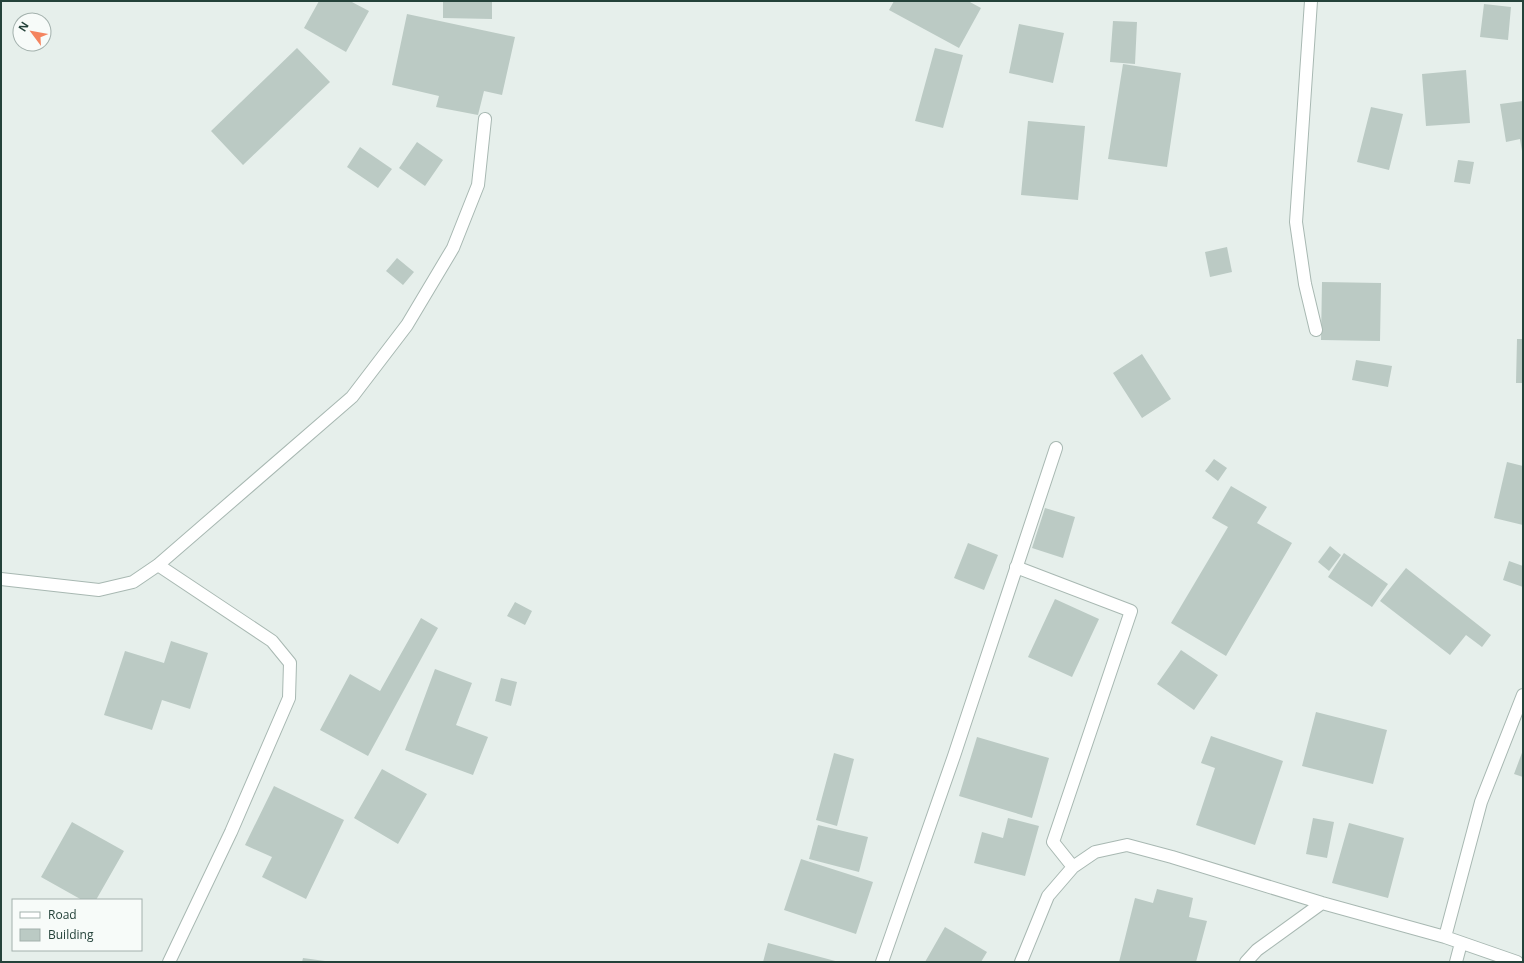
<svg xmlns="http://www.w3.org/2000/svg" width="1524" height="963" font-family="'Open Sans',sans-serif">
	<rect width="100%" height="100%" fill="#e6efeb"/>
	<path fill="#bbcac4" d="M319 1H350L369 11 346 52 304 28Z
		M443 1H492V19L443 18Z
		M894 1H968L981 8 959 48 889 10Z
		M1484 4 1511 7 1508 40 1480 37Z
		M407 14 515 37 502 95 484 91 478 115 436 107 439 96 392 85Z
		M1113 21 1137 22 1135 64 1110 62Z
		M1019 24 1064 33 1053 83 1009 73Z
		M297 48 330 82 243 165 211 131Z
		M935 48 963 55 943 128 915 121Z
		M1123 64 1181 73 1167 167 1108 159Z
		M1466 70 1470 123 1426 126 1422 74Z
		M1523 101V151H1522L1520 139 1506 142 1500 104Z
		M1371 107 1403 114 1389 170 1357 162Z
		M1028 121 1085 126 1078 200 1021 195Z
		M417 142 443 160 425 186 399 168Z
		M360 147 392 169 378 188 347 167Z
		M1458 160 1474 162 1470 184 1454 182Z
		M1227 247 1232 272 1210 277 1205 252Z
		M397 258 414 272 403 285 386 271Z
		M1322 282 1381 283 1380 341 1321 340Z
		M1517 339H1523V383H1516Z
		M1142 354 1171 399 1142 418 1113 373Z
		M1356 360 1392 366 1388 387 1352 380Z
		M1214 459 1227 468 1218 481 1205 471Z
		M1507 462 1523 466V525L1494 518Z
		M1231 486 1267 507 1257 523 1292 543 1226 656 1171 623 1228 527 1212 518Z
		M1045 508 1075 517 1063 558 1032 548Z
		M968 543 998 555 984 590 954 578Z
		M1330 546 1341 555 1329 571 1318 562Z
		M1344 553 1388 584 1372 607 1328 577Z
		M1509 561 1523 566V587L1503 580Z
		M1406 568 1491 635 1482 647 1466 635 1450 655 1380 601Z
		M1055 599 1099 619 1072 677 1028 657Z
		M515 602 532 611 525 625 507 616Z
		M421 618 438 628 368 756 320 730 350 674 380 691Z
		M171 641 208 653 190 709 162 700 152 730 104 715 125 651 164 663Z
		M1181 650 1218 675 1194 710 1157 684Z
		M435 669 472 683 456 725 488 737 473 775 405 750Z
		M501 678 517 682 511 706 495 701Z
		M1316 712 1387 730 1373 784 1302 766Z
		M1211 736 1283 761 1255 845 1196 825 1215 768 1201 763Z
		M977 737 1049 758 1032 818 959 796Z
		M1523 750V777L1514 774Z
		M834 753 854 759 837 826 816 820Z
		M382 769 427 794 398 844 354 818Z
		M274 786 344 820 306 899 262 877 272 857 245 845Z
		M1008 818 1039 826 1025 876 974 863 982 832 1003 838Z
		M1313 818 1334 822 1327 858 1306 854Z
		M72 822 124 851 96 900H82L41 877Z
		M1349 823 1404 838 1388 898 1332 883Z
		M818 825 868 837 859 872 809 859Z
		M801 859 873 882 856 934 784 910Z
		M1157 889 1193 898 1189 917 1207 921 1196 962H1119L1135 898 1153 903Z
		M945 927 987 952 981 962H925Z
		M768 943 839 962H763Z
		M303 958 325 961V962H302Z"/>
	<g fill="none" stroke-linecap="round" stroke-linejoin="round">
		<defs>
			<path id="street" d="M1311 1 1296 222 1305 284 1316 330
				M158 565 272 641 290 663 289 698 231 832 169 962
				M1016 567 1131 611 1053 842 1073 867
				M1 579 99 590 133 582 158 565 352 397 407 325 453 248 478 185 485 119
				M1445 937 1481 802 1523 695
				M882 962 954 756 1056 448
				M1021 962 1048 896 1073 867 1095 852 1127 845 1172 857 1322 903 1445 937 1517 962
				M1246 962 1257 950 1322 903
				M1456 962 1461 943"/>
		</defs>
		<use href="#street" stroke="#a8b8b2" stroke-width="14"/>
		<use href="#street" stroke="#fff" stroke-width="12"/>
	</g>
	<rect width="1524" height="963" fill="none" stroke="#24423a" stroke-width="4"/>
	<rect x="12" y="899" width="130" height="52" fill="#f7fbf9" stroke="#a3b1ad"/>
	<rect x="20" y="912" width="20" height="6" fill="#ffffff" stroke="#a3b1ad"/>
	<text x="48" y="919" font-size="12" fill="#24423a">Road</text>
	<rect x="20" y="929" width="20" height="12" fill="#bbcac4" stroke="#a3b1ad"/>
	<text x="48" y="939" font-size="12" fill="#24423a">Building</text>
	<g transform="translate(32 32) rotate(302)"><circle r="19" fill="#f7fbf9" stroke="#a3b1ad"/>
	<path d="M0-3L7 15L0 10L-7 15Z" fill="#f4845f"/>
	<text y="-6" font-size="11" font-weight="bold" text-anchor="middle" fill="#24423a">N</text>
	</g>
</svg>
